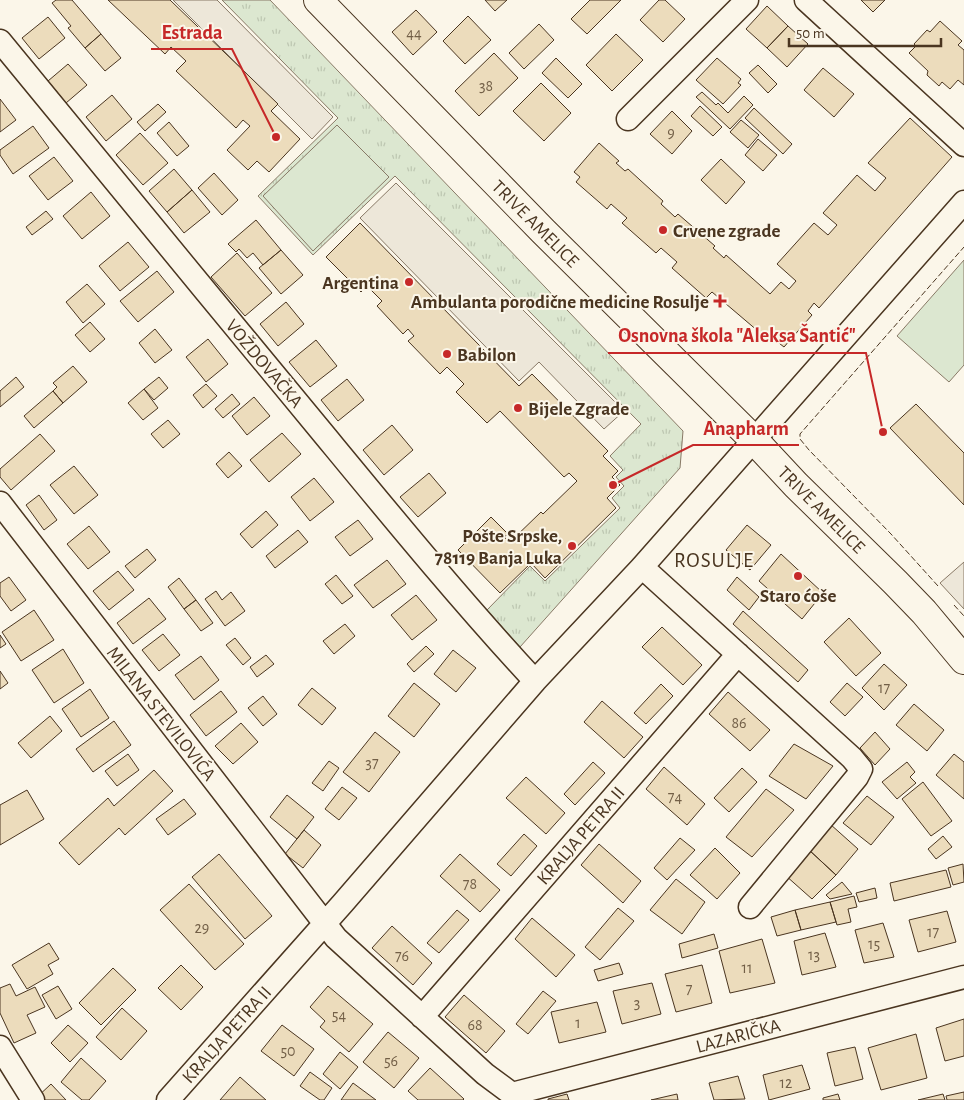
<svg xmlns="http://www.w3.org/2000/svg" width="964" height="1100" font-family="'Alegreya Sans',sans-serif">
	<defs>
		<pattern id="grass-tufts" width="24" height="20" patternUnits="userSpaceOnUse" patternTransform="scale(1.25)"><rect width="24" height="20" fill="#dce7d0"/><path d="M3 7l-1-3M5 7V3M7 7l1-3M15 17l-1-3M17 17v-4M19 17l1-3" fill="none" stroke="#bec7b2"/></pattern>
	</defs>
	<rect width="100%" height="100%" fill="#fbf6e9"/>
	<path fill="url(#grass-tufts)" stroke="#887966" d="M222 0H270L683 431 680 468 520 647 487 610 530 566 545 581 620 508 612 498 624 486 616 477 623 470 610 456 641 424 395 176 313 255 258 196 338 118Z"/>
	<path fill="#dce7d0" stroke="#887966" d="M337 125 389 177 313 251 263 196Z
		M964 260V365L949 382 897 336Z"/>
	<path fill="#ede7d9" stroke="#887966" d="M173 0H217L333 117 312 139Z
		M396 183 624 411 604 429 539 362 519 381 360 218Z
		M964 562V609L940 583Z"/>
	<path fill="#ecdcbc" stroke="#4a3520" d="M56 0H72L101 34 85 48 68 28 71 26 52 3Z
		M108 0H170L278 104 271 111 300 139 269 172 257 161 248 170 227 150 250 126 243 120 236 128 176 71 186 61 171 47 165 54Z
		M485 0H507L495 11Z
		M590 0H621L587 34 571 19Z
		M659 0H665L685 19 663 42 640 20Z
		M861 0H885L873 12Z
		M767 6 788 26 767 48 746 29Z
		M416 10 437 32 413 55 392 32Z
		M468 16 491 40 465 64 443 41Z
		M48 17 65 38 39 59 22 38Z
		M940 21 962 41 958 45 964 50V85L958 80 950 89 942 82 939 86 927 75 928 71 909 53 916 46 914 44 927 30 930 32Z
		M539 24 554 40 524 69 509 53Z
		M788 26 808 44 787 67 767 48Z
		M101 34 121 58 105 71 85 48Z
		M616 34 643 60 612 91 586 65Z
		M494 53 518 78 479 116 455 91Z
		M556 58 582 84 568 98 542 73Z
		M717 58 741 79 738 83 741 85 723 104 696 80Z
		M68 64 87 85 66 103 48 81Z
		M758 65 777 84 768 93 749 73Z
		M823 68 854 94 834 117 804 90Z
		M541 83 571 113 544 141 513 111Z
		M702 92 716 105 718 103 728 113 744 96 753 105 730 129 696 97Z
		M112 95 132 119 106 141 86 117Z
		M0 99 16 120 0 132Z
		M158 104 166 112 145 131 137 122Z
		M700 106 722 127 713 136 691 116Z
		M754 108 792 144 783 154 745 118Z
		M672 111 692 131 672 154 650 134Z
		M910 118 952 157 819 308 814 303 808 311 812 315 784 347 775 340 772 343 712 292 706 298 672 268 677 262 661 248 656 253 622 223 627 218 611 204 607 209 576 182 580 177 574 172 599 143 619 161 616 163 625 171 628 169 663 201 661 204 675 217 678 214 715 246 713 248 724 258 726 255 770 294 781 282 789 289 796 281 777 264 814 223 828 235 837 225 823 213 857 175 875 191 886 178 868 163Z
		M741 120 759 135 748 148 730 132Z
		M169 122 189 146 177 156 157 133Z
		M33 126 49 148 13 174 0 155V150Z
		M140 133 168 163 143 185 116 155Z
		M758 139 777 155 763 171 745 155Z
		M54 157 73 181 48 200 29 176Z
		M721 159 745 182 726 204 701 180Z
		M174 169 192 190 167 212 149 191Z
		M214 173 238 200 222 215 198 188Z
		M192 190 210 212 184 233 167 212Z
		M91 192 110 216 82 239 63 216Z
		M46 211 53 219 32 235 26 227Z
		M256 220 281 250 263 265 253 253 247 258 239 249 236 252 228 244Z
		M360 223 519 386 532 374 608 451 603 456 618 471 612 477 620 485 607 498 616 508 545 578 531 563 500 593 458 550 491 517 508 534 504 537 510 542 541 512 543 514 577 481 569 473 564 477 500 411 487 423 456 392 464 384 447 367 440 374 408 341 414 336 408 329 403 334 377 306 382 301 367 286 361 292 326 257Z
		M128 242 149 267 120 291 99 266Z
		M281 250 303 275 281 294 259 268Z
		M237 253 272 293 245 316 211 277Z
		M157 271 174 292 138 322 120 301Z
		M87 284 105 304 83 323 66 302Z
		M286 302 304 324 278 346 260 324Z
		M90 322 105 339 90 352 75 335Z
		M155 329 172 350 155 363 139 343Z
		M208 339 228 364 206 382 186 357Z
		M316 340 337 366 310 387 289 362Z
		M73 366 87 382 63 403 53 391 57 387 53 383Z
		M16 377 24 387 0 407V391Z
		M159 377 168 388 154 400 144 389Z
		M347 379 364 400 338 421 321 400Z
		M206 384 217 396 203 408 193 395Z
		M144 389 158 408 143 420 128 403Z
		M53 391 63 403 34 428 24 416Z
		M232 394 240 404 223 418 215 409Z
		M254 397 270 416 247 435 232 416Z
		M916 404 964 453V505L890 428Z
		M168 420 180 434 163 448 151 434Z
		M392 425 413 450 384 475 363 450Z
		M282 433 301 454 269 482 250 460Z
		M40 434 55 451 11 490 0 477V469Z
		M229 452 242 466 228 478 216 464Z
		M74 466 98 495 74 514 50 485Z
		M429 473 446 493 418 517 400 497Z
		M314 478 334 502 310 521 291 497Z
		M39 495 57 520 44 530 26 505Z
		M266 511 278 525 252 548 240 534Z
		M358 520 373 539 350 556 335 537Z
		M747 525 771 545 750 570 726 550Z
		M89 526 110 552 88 569 67 544Z
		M298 530 308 542 275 568 266 556Z
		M147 549 156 560 135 578 125 566Z
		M781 554 823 593 802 619 759 581Z
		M387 560 406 584 373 608 354 585Z
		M118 571 134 590 109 610 93 591Z
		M336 575 353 596 342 604 325 584Z
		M9 577 26 600 11 611 0 596V583Z
		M737 577 759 597 749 610 727 590Z
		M179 578 196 600 184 609 168 587Z
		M216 591 222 600 231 592 245 611 225 626 205 599Z
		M416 595 437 620 412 640 391 615Z
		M149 598 166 619 133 644 117 623Z
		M196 600 213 623 201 631 184 609Z
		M34 610 54 640 21 661 2 632Z
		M743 611 808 670 798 682 733 624Z
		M849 618 881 653 856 676 824 642Z
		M345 624 355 636 334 654 323 641Z
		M662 627 702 665 683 685 642 647Z
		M163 634 180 655 159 671 142 650Z
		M0 635 6 644 0 648Z
		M235 638 251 658 243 665 226 645Z
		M426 646 434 654 414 672 407 664Z
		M63 649 84 683 54 703 32 670Z
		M453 650 476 668 456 692 434 674Z
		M266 655 274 664 257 677 250 667Z
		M201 656 219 680 194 700 175 675Z
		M884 664 907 685 884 710 862 688Z
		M0 671 8 683 0 689Z
		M414 683 440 704 414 737 388 716Z
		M847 683 863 697 845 716 830 702Z
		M661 684 673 696 646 724 634 713Z
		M312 688 336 708 322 725 298 705Z
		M90 689 109 718 81 737 62 709Z
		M221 691 237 712 206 736 190 715Z
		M728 692 770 730 750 751 709 714Z
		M263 696 277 714 263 726 248 708Z
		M602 701 643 737 624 758 584 722Z
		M914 704 944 730 927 751 896 725Z
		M50 716 62 731 31 758 18 743Z
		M114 721 131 745 93 772 76 749Z
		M241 723 258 742 233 764 215 746Z
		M375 732 400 752 369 792 343 772Z
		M875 732 890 749 875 765 860 748Z
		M794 744 833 766 806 799 769 776Z
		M128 754 139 770 117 786 105 771Z
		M954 754 964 762V799L936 775Z
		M329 761 339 768 323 791 312 783Z
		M593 762 605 773 575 805 564 794Z
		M907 762 915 772 910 777 916 783 897 799 882 782Z
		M664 767 705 804 687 825 646 789Z
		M742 768 757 782 729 812 714 798Z
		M154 770 173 791 125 835 119 828 79 865 59 843 108 798 114 806Z
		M526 777 565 813 546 834 506 798Z
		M923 782 952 821 931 836 902 799Z
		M342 787 357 798 339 820 325 809Z
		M766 789 794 810 752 857 726 837Z
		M27 790 44 819 0 845V805Z
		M287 795 314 817 297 839 270 817Z
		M867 796 894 817 871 845 843 823Z
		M184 799 196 814 168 835 156 819Z
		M830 824 858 849 836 875 808 849Z
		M304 830 321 845 303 868 285 854Z
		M524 834 537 846 511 876 497 864Z
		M943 836 952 847 936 859 928 849Z
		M680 838 695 850 667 880 654 868Z
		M599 844 641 881 623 903 581 865Z
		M715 848 740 873 717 899 690 875Z
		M808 849 836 875 812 899 785 875Z
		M219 854 272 916 245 939 192 877Z
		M460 854 500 890 480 912 440 876Z
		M963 864 964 882 953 885 948 868Z
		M946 870 951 887 894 901 890 883Z
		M676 879 705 902 682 934 650 910Z
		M842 882 852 894 830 899 826 895Z
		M189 884 244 944 215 970 160 910Z
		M875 888 877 898 859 902 856 893Z
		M854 896 857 907 848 909 851 922 837 925 830 902Z
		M830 902 836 922 801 930 795 910Z
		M618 908 634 921 600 960 585 947Z
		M457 910 469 920 439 953 427 943Z
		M795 910 801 930 777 936 771 917Z
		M947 911 956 942 918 952 909 920Z
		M532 918 575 955 556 977 515 939Z
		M883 923 894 957 864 963 855 930Z
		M392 926 432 963 413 985 372 948Z
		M825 933 836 967 802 975 794 941Z
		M714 934 718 948 682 958 679 944Z
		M762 939 775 983 730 993 719 951Z
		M49 943 59 959 48 965 53 974 27 989 12 965Z
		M619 963 623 974 598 981 594 970Z
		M181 965 203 987 181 1010 158 988Z
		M702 965 712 1003 676 1012 665 974Z
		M113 968 136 990 101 1025 79 1003Z
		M652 983 661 1014 622 1024 613 991Z
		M10 984 16 996 35 987 45 1007 27 1015 36 1033 14 1043 0 1013V988Z
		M58 986 72 1009 56 1019 42 995Z
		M328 986 373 1024 349 1052 320 1027 325 1021 310 1007Z
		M543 991 556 1001 528 1034 516 1024Z
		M464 995 505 1031 486 1053 445 1017Z
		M597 1002 606 1032 559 1043 551 1012Z
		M122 1008 147 1031 121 1060 96 1037Z
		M964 1019V1056L945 1061 936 1028Z
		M68 1025 88 1043 70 1062 51 1043Z
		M282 1025 314 1049 294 1076 261 1051Z
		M388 1032 419 1058 394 1088 363 1062Z
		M916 1034 927 1078 881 1090 868 1048Z
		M855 1047 863 1079 835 1086 827 1053Z
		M340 1052 358 1067 340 1089 323 1074Z
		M81 1058 106 1081 89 1100H82L61 1082Z
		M802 1065 810 1089 769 1100 763 1075Z
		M430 1068 464 1099 463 1100H418L408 1091Z
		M310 1072 332 1088 324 1100H320L300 1086Z
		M738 1076 745 1099 714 1100 709 1083Z
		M240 1077 266 1100H220Z
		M353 1083 376 1100H341Z
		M51 1084 66 1100H36L35 1099Z
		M964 1092V1100H947L946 1096Z
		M567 1094 569 1100H548V1099Z
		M677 1094 678 1100H651Z
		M838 1094 840 1100H823V1098Z
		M943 1094 945 1100H918Z"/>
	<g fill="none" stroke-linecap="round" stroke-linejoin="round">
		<defs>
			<path id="minor" d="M806 0 964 145
				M0 41C105 169 211 298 317 426 388 512 459 599 535 681
				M628 119 747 0
				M0 503 336 938 485 1074 512 1094
				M642 567 852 758 861 769 857 777 750 907
				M422 1017 738 654
				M0 1047 33 1100
				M512 1094 964 977
				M168 1100 343 903 535 681 642 567 964 202"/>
			<path id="major" d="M318 0 543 231 754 440 796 485 895 582 924 612 964 660"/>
		</defs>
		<use href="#minor" stroke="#4a3520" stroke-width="25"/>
		<use href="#major" stroke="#4a3520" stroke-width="30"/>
		<use href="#minor" stroke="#fbf6e9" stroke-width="22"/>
		<use href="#major" stroke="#fbf6e9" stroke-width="28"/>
		<path stroke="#4a3520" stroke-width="1" stroke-dasharray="6 2.5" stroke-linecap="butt" d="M938 586 891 534 809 450 800 439V434L964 247
			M954 605 964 616"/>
	</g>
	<g fill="#c62828" stroke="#fbf6e9" stroke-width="2">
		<circle cx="663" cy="230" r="5"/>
		<circle cx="409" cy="282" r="5"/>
		<path d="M717.5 293.5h5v5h5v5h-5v5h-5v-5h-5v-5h5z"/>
		<circle cx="447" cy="354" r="5"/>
		<circle cx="518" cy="408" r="5"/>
		<circle cx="572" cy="546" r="5"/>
		<circle cx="798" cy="576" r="5"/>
	</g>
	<g text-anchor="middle" stroke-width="4" stroke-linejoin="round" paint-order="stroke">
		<g font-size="16" fill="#725f47">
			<text x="414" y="38">44</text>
			<text x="486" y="91">38</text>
			<text x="671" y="138">9</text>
			<text x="884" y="693">17</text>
			<text x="739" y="728">86</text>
			<text x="372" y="768">37</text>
			<text x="675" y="802">74</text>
			<text x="470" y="889">78</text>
			<text x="202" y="933">29</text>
			<text x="933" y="937">17</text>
			<text x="874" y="949">15</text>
			<text x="814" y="960">13</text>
			<text x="402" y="961">76</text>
			<text x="747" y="973">11</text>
			<text x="689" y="994">7</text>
			<text x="637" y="1008">3</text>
			<text x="339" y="1020">54</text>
			<text x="578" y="1028">1</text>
			<text x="475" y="1030">68</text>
			<text x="288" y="1056">50</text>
			<text x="391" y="1066">56</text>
			<text x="786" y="1088">12</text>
		</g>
		<g font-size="19" fill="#4a3520" stroke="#fbf6e9">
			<text transform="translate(536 223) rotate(45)" y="7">TRIVE AMELICE</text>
			<text transform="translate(265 363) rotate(50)" y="7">VOŽDOVAČKA</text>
			<text transform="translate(822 509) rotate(45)" y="7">TRIVE AMELICE</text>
			<text transform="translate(162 713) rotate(52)" y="7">MILANA STEVILOVIĆA</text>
			<text transform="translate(580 835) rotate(-49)" y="7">KRALJA PETRA II</text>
			<text transform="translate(226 1034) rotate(-48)" y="7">KRALJA PETRA II</text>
			<text transform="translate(738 1035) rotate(-15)" y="7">LAZARIČKA</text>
		</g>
		<g font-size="19" font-weight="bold" fill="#4a3520" stroke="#fbf6e9" text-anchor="start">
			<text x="673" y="237">Crvene zgrade</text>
			<text x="399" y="289" text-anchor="end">Argentina</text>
			<text x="709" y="308" text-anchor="end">Ambulanta porodične medicine Rosulje</text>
			<text x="457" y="361">Babilon</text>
			<text x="528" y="415">Bijele Zgrade</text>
			<text x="562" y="542" text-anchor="end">Pošte Srpske,<tspan x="562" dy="22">78119 Banja Luka</tspan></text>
			<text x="798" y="602" text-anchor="middle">Staro ćoše</text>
		</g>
		<g font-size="21" letter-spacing="1" fill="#4a3520" stroke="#fbf6e9">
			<text x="714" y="567">ROSULJE</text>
		</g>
	</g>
	<path fill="none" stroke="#c62828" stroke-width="2" d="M276 137L232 49H151M883 432L866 353H608M613 485L693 445H799"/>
	<g fill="#c62828" stroke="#fbf6e9" stroke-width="2">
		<circle cx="276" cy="137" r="5"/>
		<circle cx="883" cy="432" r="5"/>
		<circle cx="613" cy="485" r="5"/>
	</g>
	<g font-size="20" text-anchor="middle" font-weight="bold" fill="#c62828" stroke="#fbf6e9" stroke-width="4" stroke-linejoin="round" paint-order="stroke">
		<text x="192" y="39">Estrada</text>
		<text x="737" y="342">Osnovna škola "Aleksa Šantić"</text>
		<text x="746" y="435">Anapharm</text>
	</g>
	<path d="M789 38v8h152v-8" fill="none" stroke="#4a3520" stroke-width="2.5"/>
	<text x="796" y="38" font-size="15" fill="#4a3520" stroke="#fbf6e9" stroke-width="4" paint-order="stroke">50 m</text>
</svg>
